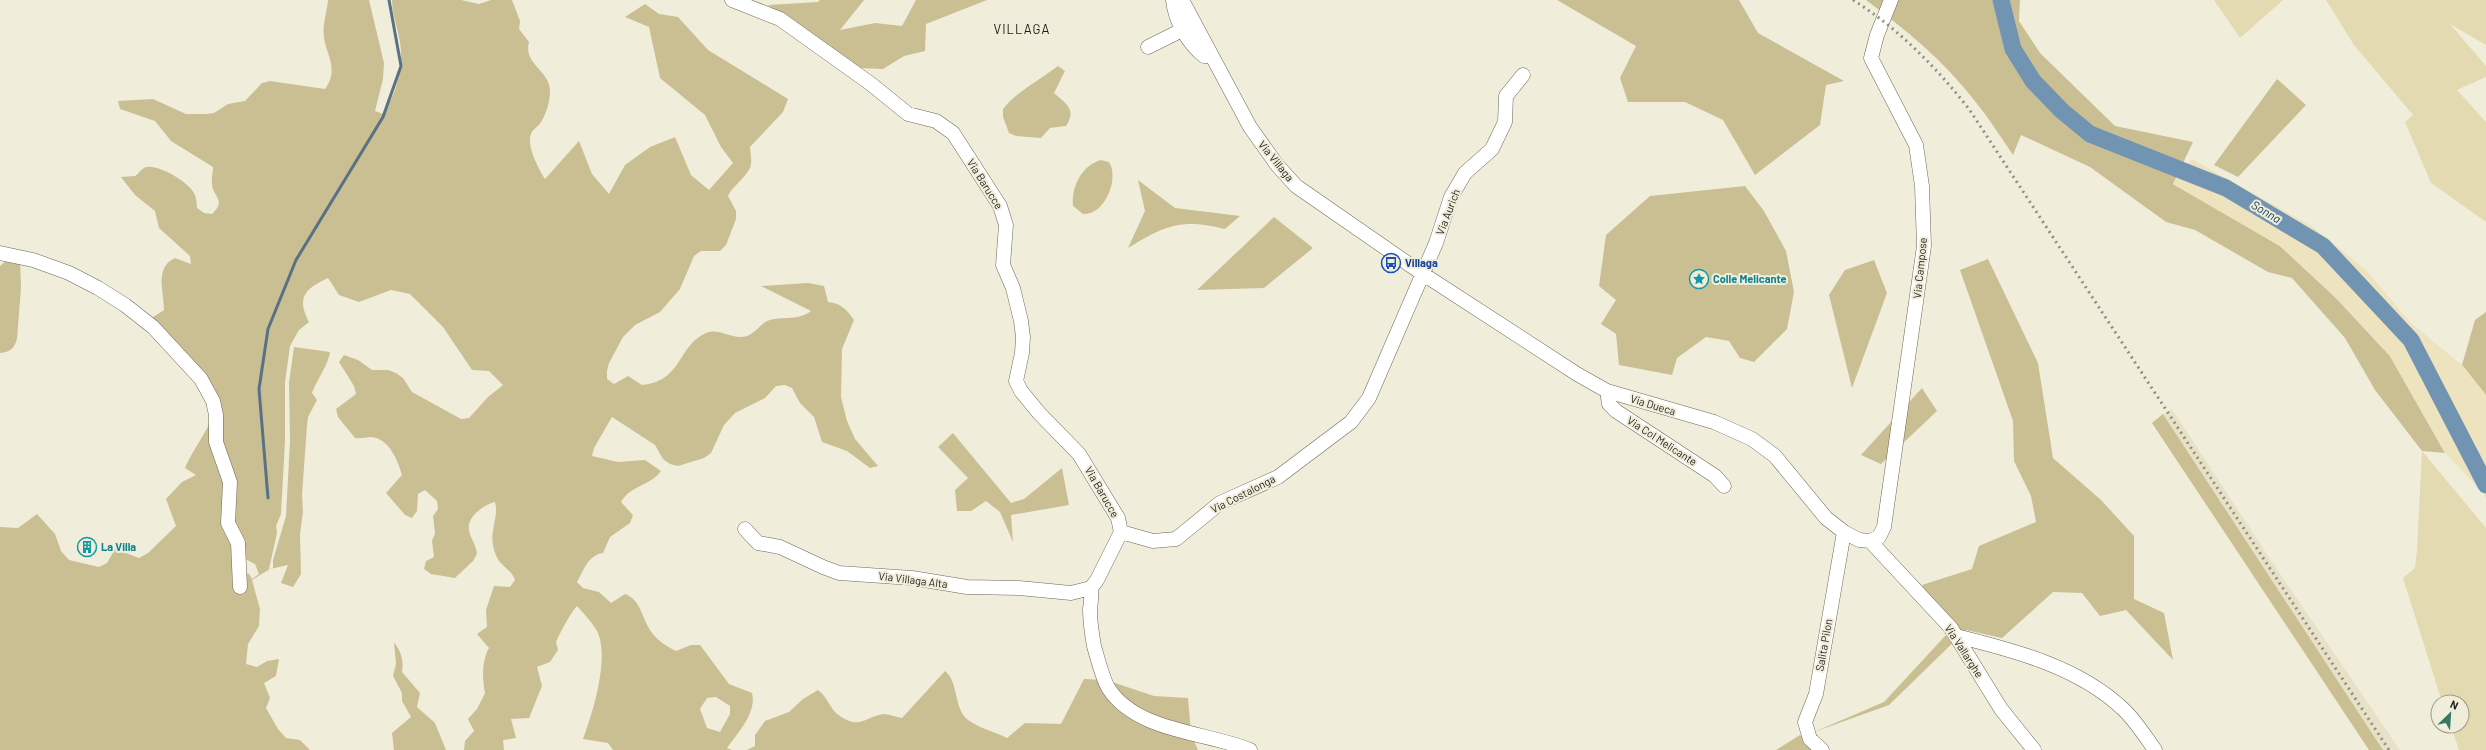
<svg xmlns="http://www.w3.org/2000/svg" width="2486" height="750" font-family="Barlow,sans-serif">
	<rect width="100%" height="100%" fill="#f1eddb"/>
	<path fill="#e7e1c8" d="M2172 409 2274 565 2400 750H2383L2163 414Z"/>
	<path fill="#e4dab2" d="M2214 0H2283L2240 38Z
		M2326 0H2486V45L2450 24 2486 66V77L2457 90 2486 122V222L2431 183 2405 122 2413 115 2354 45Z
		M2422 451 2486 528V750H2459L2451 726H2462V702H2442L2403 578 2415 568 2417 550Z"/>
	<path fill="#cabf93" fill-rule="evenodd" d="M328 0H369L384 63 383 79 375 111 383 114C396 96 404 64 400 43 398 28 392 15 392 0H461L479 4 491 0H512L520 21 519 29 529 42C523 64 549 70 550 90 550 103 546 115 539 125 536 128 532 130 531 134 526 145 539 170 545 179L579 141 592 174 609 194 625 165 650 147 675 137 691 175 709 190 733 163 721 147 705 115 660 78 649 27 625 17 645 4 659 14 678 17 708 50 788 99 783 112 750 147C750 152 752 158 751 163 751 174 733 185 728 196L736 211V219L726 245 720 251H701L694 256 680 289 660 312 635 325 623 337 609 363 607 371V379L614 384 628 376 642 385C683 381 677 346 706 333 718 328 730 338 742 337 755 336 759 323 770 320 784 316 798 321 811 311L761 286 808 283 824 286 828 302C841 303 847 310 854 320L842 349 841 397 847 421 855 439 878 466 870 468 847 451 822 442 814 417 800 403 792 388 785 385 776 386 765 398 735 413 724 425 711 453 704 458 678 466 670 464 663 459 655 445 612 417 594 448 592 456 618 462 645 460 661 471C650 486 631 485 621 502L633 515 630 523 610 537 603 553C588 555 584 570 577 582L583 588 599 592 611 603 625 594C642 600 642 621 653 634 659 642 668 647 676 651L691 645H700L729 684 752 693C757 712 738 733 727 748L732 750H613L608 743 583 739C593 712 610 657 597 631 592 622 584 614 577 606 571 612 560 633 556 642L558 650 550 662 537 667 542 686 529 718 511 719 516 738 503 740 504 750H464L465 741 474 731 468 719 477 709 485 693C482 679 482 660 489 648L477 634 487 627 486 610 494 586 510 587 515 580C510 566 497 568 493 545 490 530 499 516 495 502 485 504 466 517 469 530 470 538 476 544 477 554L473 561 455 578 431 574 424 569 426 561 434 557 432 541 435 533 433 516 438 509 437 501 425 490 418 494 417 511 412 518 405 515 386 493 402 475C398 461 389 438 371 437 366 437 361 439 355 438L338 417 336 409 356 394 354 386 339 362 344 355 358 360 372 370H388L396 373 403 378 412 392 461 419 469 418 488 397 503 385 489 371 472 370 443 327 410 294 391 290 359 302 339 295 328 278C305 289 296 297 309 322L299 330 290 346 285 383V441L281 514 276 526 277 533 269 569 273 568V560L286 516 290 441 289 383 294 347 330 352C328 366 317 379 312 393L317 400 308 417 307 426 302 495 303 512 300 534 301 574 293 587 281 583 288 565 270 569 252 580 260 609 259 626 248 644 246 664 257 667 267 661 279 659 276 676 264 683 270 698 266 708 278 729 286 738 300 740 310 750H0V527L18 528 37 514 55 534 61 551 69 560 99 567 107 563 115 549 139 558 148 553 176 526 166 499 182 482 196 475 185 468C193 449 206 434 213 415L244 572 249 574 252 579 259 574 255 564 247 560 244 555 236 529 219 442 218 414 150 319 164 310C164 293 154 267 175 258L191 264 190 256 159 228 155 211 135 195 121 177 135 176C140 173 141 168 147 167 160 165 188 182 194 193 196 197 197 203 197 208L204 213 212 214C227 199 213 198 212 184 211 179 213 173 213 167L171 141 155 121 120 109 118 101 153 99 186 114H206L214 113 228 104 245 101 262 83 270 81 325 89C339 70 327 56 324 38 322 26 327 12 328 0ZM716 697 730 706V714L720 732 707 728 700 709 707 698Z
		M820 0H864L840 30 875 23 902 26 916 0H987L926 24 925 51 904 56 883 69 859 68 768 5 818 2Z
		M1557 0H1739L1758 33 1844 81 1826 85 1820 125 1755 175 1723 120 1685 102H1628L1620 78 1636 46Z
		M1866 0H2020L2019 21 2040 53 2115 126 2193 142 2173 184 2280 246 2336 298 2390 356 2445 453 2422 451 2375 390 2345 338 2292 278 2268 272 2195 230 2166 222 2090 167 2021 135 2013 155C2000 136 1988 117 1974 100 1944 61 1905 29 1866 0Z
		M1058 66 1065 71 1054 93C1066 104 1077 109 1066 126L1050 128 1041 138 1016 136 1009 133 1003 117V109C1015 93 1041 79 1058 66Z
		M2277 79 2306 105 2238 177 2214 165Z
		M1101 160 1109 162C1120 179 1104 216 1083 214L1073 206C1071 187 1082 165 1101 160Z
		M1138 180 1175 208 1240 216 1225 229C1182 218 1165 225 1128 248L1145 211Z
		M1745 186 1764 211 1786 251 1794 292 1787 329 1754 362 1740 358 1729 341 1706 337 1677 358 1672 375 1619 365 1616 334 1601 324 1616 300 1599 286 1606 235 1650 196Z
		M1274 217 1313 248 1264 288 1197 290Z
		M20 258 21 288 17 339C14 349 10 352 0 353V266L8 259Z
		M1988 259 2038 363 2053 458 2101 500 2134 536V599L2164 613 2173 660 2126 610 2100 616 2082 593 2053 592 2002 638 1966 630 1889 705 1814 732 1884 702 1946 635 1922 585 1972 569 1979 546 2036 522 2031 496 2014 461 2013 421 1960 270Z
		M1874 260 1887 293 1852 388 1829 295 1845 270Z
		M2486 312V395L2462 365 2475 320Z
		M1922 388 1937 411 1881 464 1861 455Z
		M2163 414 2383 750H2369L2152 423Z
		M953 433 1011 503 1024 499 1062 468 1069 505 1011 515 1013 542 1000 512 986 501 971 511H957L955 490 968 478 938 447Z
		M394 642C401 652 404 660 402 672L420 693 417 707 435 723 446 750H394L392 733 411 717 402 701V693L393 676 396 664Z
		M945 671C959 682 953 708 968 720 979 728 995 732 1007 738L1025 723 1061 724 1084 679 1106 680 1154 696 1188 698 1191 734 1198 750H747L755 746V735L765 721 789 712 803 699 818 690C828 697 830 710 840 716 861 730 864 717 883 714 889 714 896 717 902 718Z
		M1800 735 1816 750H1776Z"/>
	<path fill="#ede3be" d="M2192 159 2313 227 2366 270 2411 323 2462 365 2486 395V500L2484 493 2445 453 2390 356 2336 298 2280 246 2173 184Z"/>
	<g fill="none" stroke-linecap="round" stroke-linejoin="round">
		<path stroke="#597184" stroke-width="3" d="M268 498 259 389 268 329 296 260 383 117 401 66 389 0"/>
		<path stroke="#7294b3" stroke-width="17" d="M2001 0 2013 49 2033 81 2062 111 2090 134 2226 188 2323 246 2411 340 2486 485"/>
		<defs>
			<path id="minor" d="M732 0 780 19 871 84 908 114 936 121 953 133 1000 206 1006 225 1003 265 1013 288 1021 321 1023 337 1022 353 1016 381 1021 391 1039 413 1079 454 1118 518 1121 532
				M1173 0C1175 21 1188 43 1204 56H1212
				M1182 0 1250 127 1277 165 1296 186 1423 274 1577 374 1607 391 1714 422 1752 439 1775 456 1826 518 1844 532 1859 540 1870 541 1879 537 1884 527 1924 246 1922 186 1916 145 1871 58 1877 35 1891 0
				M1148 47 1182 30
				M0 253 33 260 69 273 98 288 125 305 153 327 201 379 213 401 216 415V442L230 482 228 523 238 543 240 587
				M1607 391 1609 404 1616 411 1715 476 1724 486
				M745 529 758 543 780 547 823 567 839 573 912 578 967 587 1019 588 1071 593 1091 588 1097 580 1121 532
				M1121 532 1153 541 1176 539 1220 503 1278 477 1351 422 1369 398 1436 243 1451 197 1465 173 1492 149 1505 122 1506 96 1523 75
				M1870 541 1951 628 2001 709 2034 750
				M1091 588C1092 596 1091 601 1090 609 1090 620 1092 635 1094 646 1097 656 1103 681 1109 689 1137 732 1207 732 1250 750
				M1956 636C2013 650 2079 667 2123 709 2135 720 2145 736 2155 750
				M1822 750 1810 739 1805 722 1816 694 1844 532"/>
		</defs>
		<use href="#minor" stroke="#6b6758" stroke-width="15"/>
		<use href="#minor" stroke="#fff" stroke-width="14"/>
		<path stroke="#928f82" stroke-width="3" stroke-dasharray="2 4" stroke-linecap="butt" d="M1853 0C1899 29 1935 66 1969 109L2389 750"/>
	</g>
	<defs>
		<symbol id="bus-ring" viewBox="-11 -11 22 22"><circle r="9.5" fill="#f1eddb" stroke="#1a4fb4" stroke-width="1.5"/><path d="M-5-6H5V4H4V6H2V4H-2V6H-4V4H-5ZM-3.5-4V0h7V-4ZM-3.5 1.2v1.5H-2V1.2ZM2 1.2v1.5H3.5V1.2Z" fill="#1a4fb4"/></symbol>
		<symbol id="sight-ring" viewBox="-11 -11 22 22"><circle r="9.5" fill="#f1eddb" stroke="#0f9aa8" stroke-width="1.5"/><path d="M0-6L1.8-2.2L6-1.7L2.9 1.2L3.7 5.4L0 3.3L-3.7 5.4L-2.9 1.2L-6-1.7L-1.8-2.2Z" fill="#0f9aa8"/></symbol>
		<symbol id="building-ring" viewBox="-11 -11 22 22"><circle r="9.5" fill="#f1eddb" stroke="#0f9aa8" stroke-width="1.5"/><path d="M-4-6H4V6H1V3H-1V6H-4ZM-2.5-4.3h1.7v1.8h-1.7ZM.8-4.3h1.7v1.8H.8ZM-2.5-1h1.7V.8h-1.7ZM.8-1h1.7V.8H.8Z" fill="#0f9aa8"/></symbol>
	</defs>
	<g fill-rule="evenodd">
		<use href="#bus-ring" x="1380" y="252" width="22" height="22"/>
		<use href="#sight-ring" x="1688" y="268" width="22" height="22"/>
		<use href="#building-ring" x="76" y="536" width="22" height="22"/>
	</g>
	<g text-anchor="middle" stroke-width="4" stroke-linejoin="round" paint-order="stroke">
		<g font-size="11" fill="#201e18" stroke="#f1eddb">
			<text transform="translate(1276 161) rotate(51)" y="4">Via Villaga</text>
			<text transform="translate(985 184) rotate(58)" y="4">Via Barucce</text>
			<text transform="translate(1448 212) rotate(-69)" y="4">Via Aurich</text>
			<text transform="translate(1920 268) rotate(-84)" y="4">Via Campose</text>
			<text transform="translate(1653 405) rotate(17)" y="4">Via Dueca</text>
			<text transform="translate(1662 441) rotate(33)" y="4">Via Col Melicante</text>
			<text transform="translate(1102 492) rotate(60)" y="4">Via Barucce</text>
			<text transform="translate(1243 494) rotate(-27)" y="4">Via Costalonga</text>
			<text transform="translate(913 580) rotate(7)" y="4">Via Villaga Alta</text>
			<text transform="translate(1824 645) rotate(-80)" y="4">Salita Pilon</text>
			<text transform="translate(1964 651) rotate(57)" y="4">Via Vallarghe</text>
		</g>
		<g font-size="11" font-weight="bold" fill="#164399" stroke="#f1eddb" text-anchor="start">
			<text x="1405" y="267">Villaga</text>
		</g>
		<g font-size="11" font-weight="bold" fill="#0d838f" stroke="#f1eddb" text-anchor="start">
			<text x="1713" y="283">Colle Melicante</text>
			<text x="101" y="551">La Villa</text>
		</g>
		<g font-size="12" font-style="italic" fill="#0c3555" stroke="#f1eddb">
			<text transform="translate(2266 212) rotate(31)" y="4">Sonna</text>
		</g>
		<g font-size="13" letter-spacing="1" fill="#201e18" stroke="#f1eddb">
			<text x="1022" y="34">VILLAGA</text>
		</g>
	</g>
	<g transform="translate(2450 714) rotate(25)"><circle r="19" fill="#f1eddb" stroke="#9d9a8d"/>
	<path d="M0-3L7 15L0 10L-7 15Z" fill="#367766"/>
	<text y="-6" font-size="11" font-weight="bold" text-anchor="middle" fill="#201e18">N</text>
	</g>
</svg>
